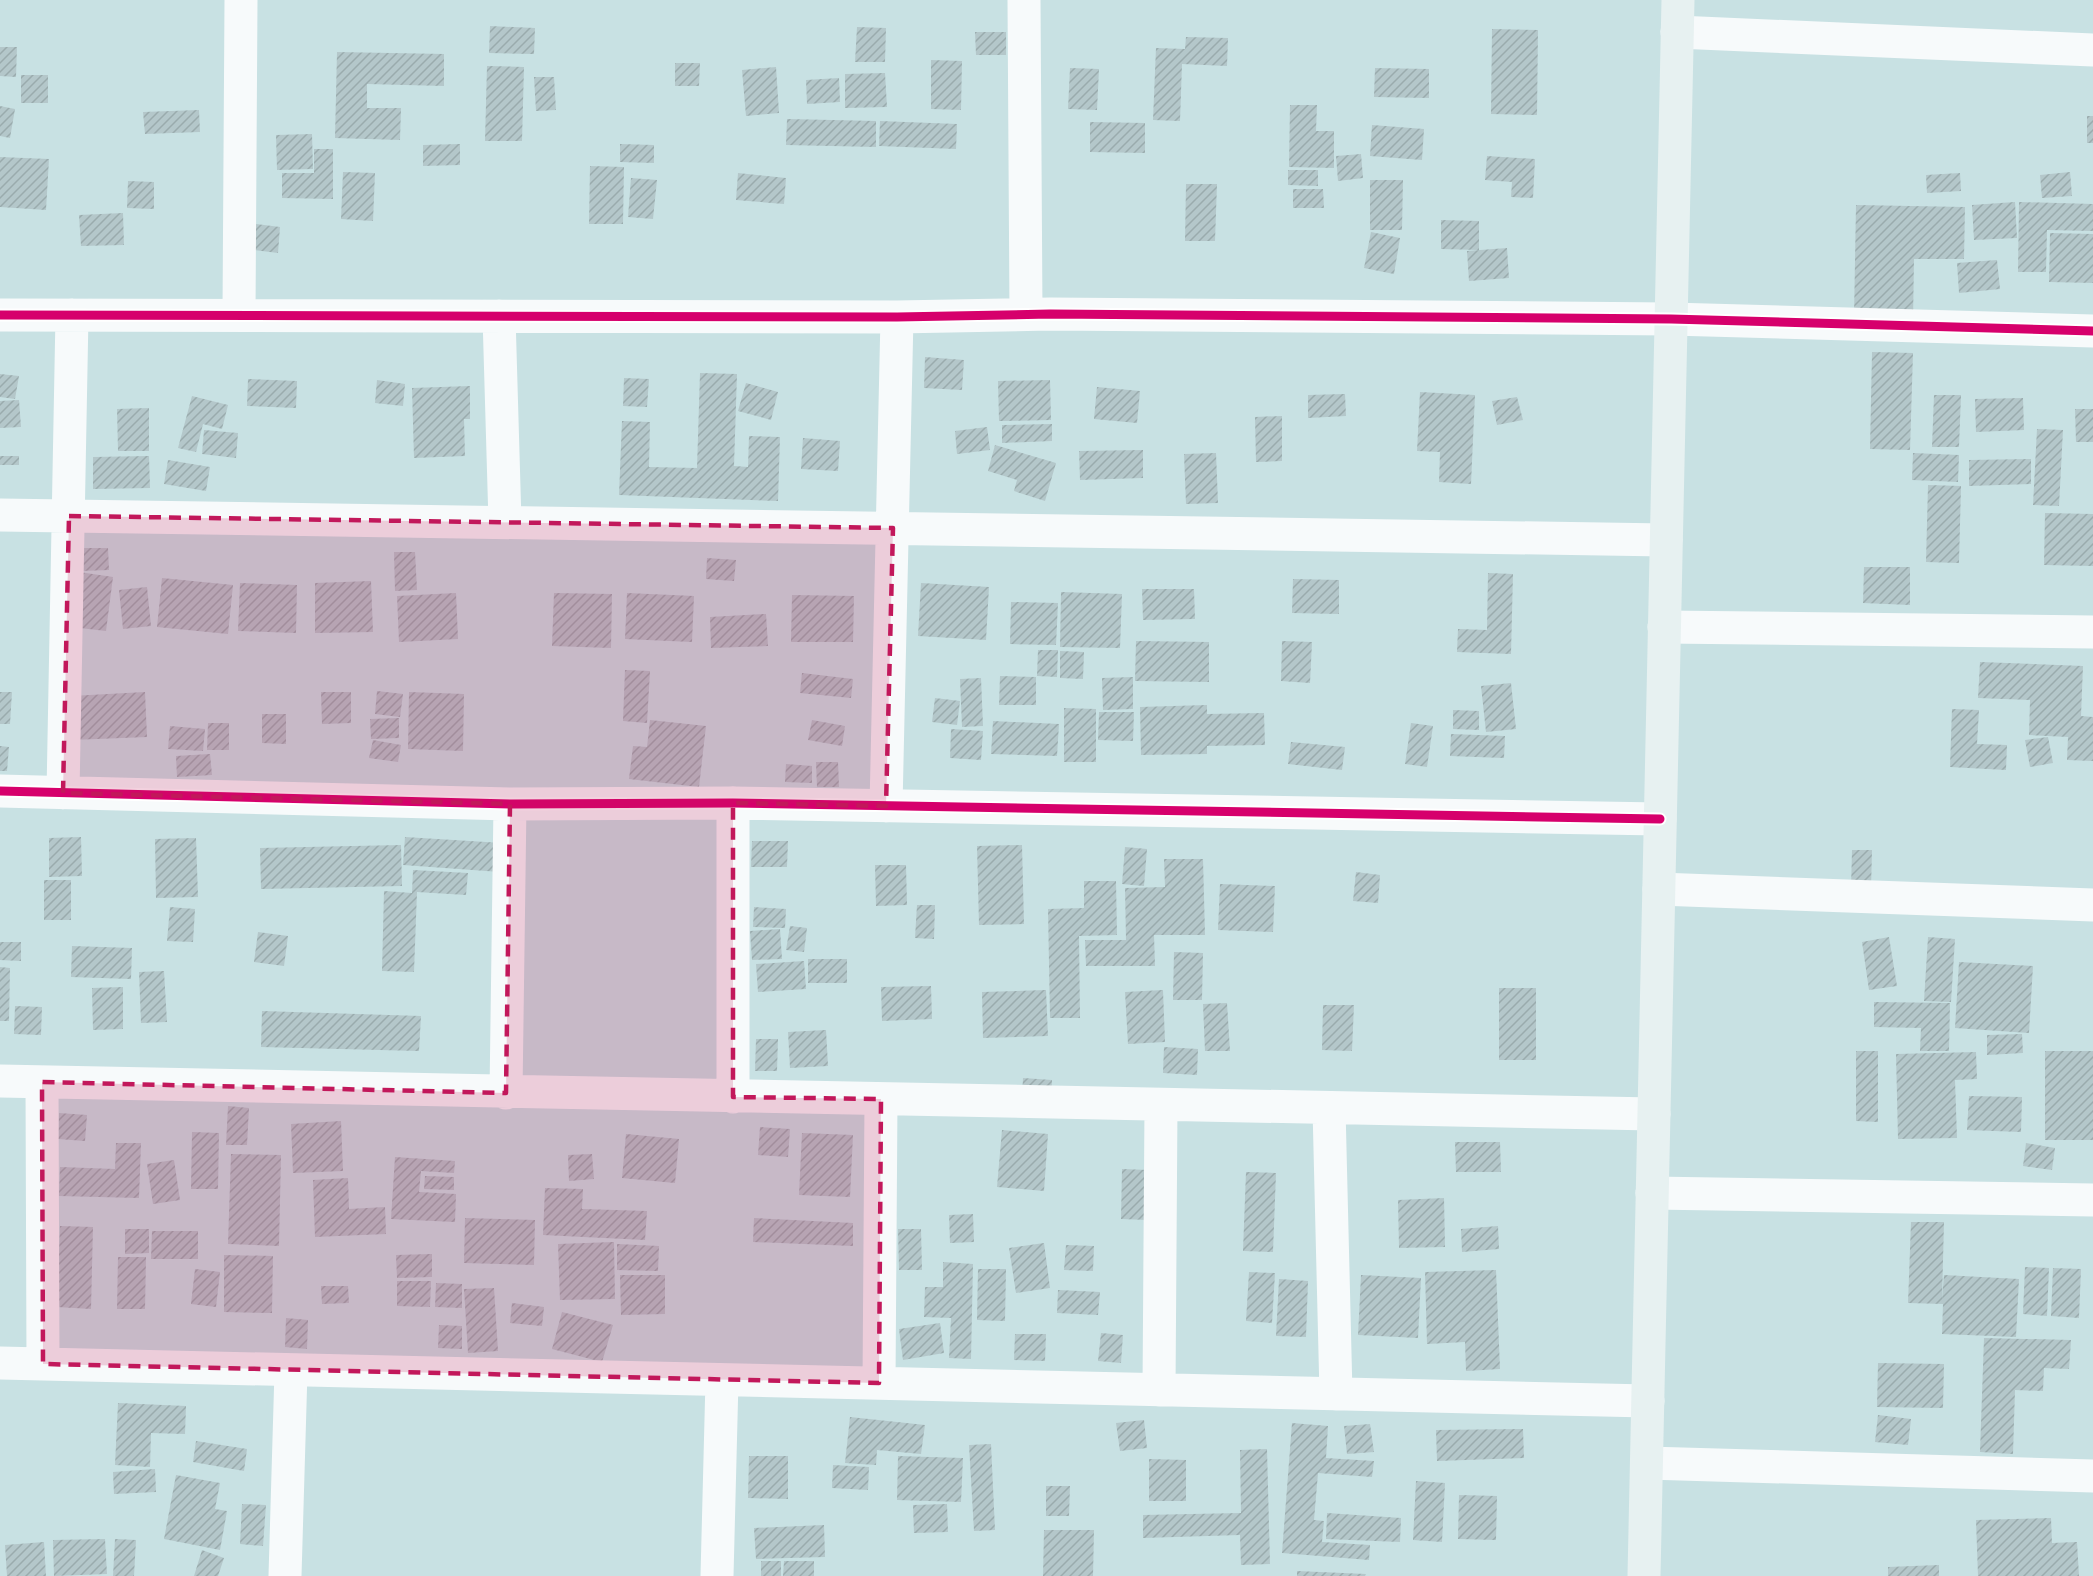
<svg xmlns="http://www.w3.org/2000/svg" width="2093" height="1576" font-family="'Archivo Narrow',sans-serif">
	<defs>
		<pattern id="building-hatch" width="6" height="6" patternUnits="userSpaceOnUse" patternTransform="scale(1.5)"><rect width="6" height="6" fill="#b4c7ca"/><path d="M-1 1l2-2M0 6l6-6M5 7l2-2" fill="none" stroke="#9aabad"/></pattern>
	</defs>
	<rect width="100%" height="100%" fill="#c8e1e3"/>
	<path fill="url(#building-hatch)" d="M490 26 535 28 534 54 489 53Z
		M857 27 886 28 885 62H855Z
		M1492 29 1538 30 1537 115 1491 114Z
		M975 32H1006V55H976Z
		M1186 37 1228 38 1227 66 1182 64 1180 121 1153 120 1156 48 1185 49Z
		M0 47H17L16 77 0 76Z
		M337 52 444 54V86L367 84V108H401L400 140 335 138Z
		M931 60 962 61 961 110 931 109Z
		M675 63H700L699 86H675Z
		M487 66 524 67 522 141H485Z
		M776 67 779 113 746 116 742 70Z
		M1070 68 1099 69 1097 110 1068 109Z
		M1375 68 1429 69V98L1374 97Z
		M885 73 887 107 845 108V74Z
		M21 75H48V103H21Z
		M534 77H554L556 110 536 111Z
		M839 78 840 102 807 104 806 80Z
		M1290 105H1317L1316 131H1334V168L1289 167Z
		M0 106 15 109 10 138 0 136Z
		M199 110 200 132 145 134 143 112Z
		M2087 116H2093V143H2087Z
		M787 119 876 121V147L786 145Z
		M880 121 957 124 956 149 879 146Z
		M1090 122 1145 123V153L1090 152Z
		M1372 125 1424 129 1422 160 1370 156Z
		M312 134 313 169 277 170 276 135Z
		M460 144V165L423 166V145Z
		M620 144 654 145V163L620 162Z
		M314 149H333V199L282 198V173H314Z
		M1361 154 1363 178 1338 181 1336 156Z
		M1487 156 1535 159 1533 198 1511 197 1512 182 1485 180Z
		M0 157 49 159 46 210 0 207Z
		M590 166 624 167 623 224H589Z
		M1288 170H1318V186L1288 185Z
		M343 172 375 173 373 221 341 219Z
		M2070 172 2072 196 2042 198 2040 175Z
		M738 173 786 178 784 204 736 200Z
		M1960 173 1961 191 1927 193 1926 175Z
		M631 178 657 180 653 219 628 217Z
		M1370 180H1403L1402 230H1370Z
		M128 181 154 182V209L127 208Z
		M1186 184H1217L1215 241H1185Z
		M1293 189H1323L1324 208H1293Z
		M2015 202 2017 238 1974 240 1972 205Z
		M2019 202 2093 204V231L2047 230 2046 272H2018Z
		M1856 205 1965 207 1964 259H1914L1913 319 1854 318Z
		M123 213 124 245 81 246 79 215Z
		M1441 220 1479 221V250L1441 249Z
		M256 224 280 227 278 253 253 250Z
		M1371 232 1400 238 1394 274 1364 268Z
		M2050 233 2093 234V283L2049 282Z
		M1507 248 1509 278 1469 281 1467 251Z
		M1997 260 2000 289 1959 293 1957 263Z
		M1872 352 1913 353 1910 450 1870 449Z
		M925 357 964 360 962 390 924 388Z
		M700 373 737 374 734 466 748 467 749 436 780 437 778 501 619 495 622 421 650 422 649 467 697 468Z
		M0 374 19 376 15 399 0 397Z
		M624 378 649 379 647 407 623 406Z
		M248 379 297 381 296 408 247 406Z
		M377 380 405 384 403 406 375 403Z
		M1050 380 1051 420 999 421 998 381Z
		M746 383 778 392 771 420 738 411Z
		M470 386V419H464L465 456 414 458 412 388Z
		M1097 387 1140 391 1137 423 1094 419Z
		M1420 392 1475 395 1471 484 1439 482 1440 452 1417 451Z
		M1345 394 1346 416 1308 418V395Z
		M1934 395H1961L1959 447H1932Z
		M192 396 228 405 222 429 203 424 196 452 178 448Z
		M1517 397 1523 420 1497 425 1492 401Z
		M2023 398 2024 430 1976 432 1975 399Z
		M19 400 21 427 0 428V401Z
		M149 408V451H118L117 409Z
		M2075 409H2093V442H2076Z
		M1282 416V461L1256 462 1255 417Z
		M1052 424V441L1002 443V425Z
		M987 427 990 450 957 454 955 431Z
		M2037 429 2063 430 2059 506 2033 505Z
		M204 430 238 433 236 458 202 454Z
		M803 438 840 441 838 471 801 469Z
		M995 445 1056 463 1045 501 1014 491 1017 480 988 471Z
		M1143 450V478L1080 480 1079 451Z
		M1216 453 1218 503 1186 504 1184 454Z
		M1913 453 1959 455 1958 482 1912 480Z
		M0 456H19V465H0Z
		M149 456 150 488 93 489V457Z
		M2031 459V484L1969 486V460Z
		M168 460 210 467 206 491 164 484Z
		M1928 485 1961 486 1959 563 1926 562Z
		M2045 513 2093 514V566L2044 565Z
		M79 548H108L109 570 80 571Z
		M394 552H415L417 590 395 591Z
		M707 558 736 560 734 581 706 579Z
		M1864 567H1910V605L1863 603Z
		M79 572 113 577 106 631 71 627Z
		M1488 573 1513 574 1511 654 1457 652 1458 629 1487 630Z
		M162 578 233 585 228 634 157 627Z
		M1293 579 1339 580V614L1292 613Z
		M371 581 373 632 315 633V583Z
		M240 583 297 585 296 633 238 631Z
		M921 583 989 587 986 640 918 636Z
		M147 587 151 626 123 629 119 590Z
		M1142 589H1194L1195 619 1143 620Z
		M1061 592 1122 594 1120 648 1060 647Z
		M456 593 458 639 399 642 397 596Z
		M554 593 612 594 611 648 552 646Z
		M627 593 694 596 692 642 625 639Z
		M792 595 854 596 853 642H791Z
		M1011 602 1058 603 1056 645 1010 644Z
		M766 614 768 646 711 648 710 617Z
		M1136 641 1209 642V682L1135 681Z
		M1282 641 1312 642 1310 683 1281 681Z
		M1038 650H1058L1057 677 1037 676Z
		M1060 651 1084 652 1083 679 1060 678Z
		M1980 662 2083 666 2081 716 2093 717V761L2067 760 2068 737 2029 735 2030 700 1978 698Z
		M625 670 650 671 647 723 623 721Z
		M802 673 853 679 851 698 800 693Z
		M1000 676 1036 677V705H999Z
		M1133 677V709L1103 710 1102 678Z
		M981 678 983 726 962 727 960 679Z
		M1511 683 1516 729 1486 732 1481 686Z
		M377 691 403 694 400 717 375 714Z
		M0 692H12L10 724H0Z
		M145 692 147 737 72 740 71 696Z
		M321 692H351V723L322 724Z
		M409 692 464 694 463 751 408 749Z
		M935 698 960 701 957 725 932 722Z
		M1207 705V714L1264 713 1265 745 1207 746V754L1141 755 1140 707Z
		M1064 708 1096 709V762H1064Z
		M1952 709 1979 710 1977 744 2007 745 2006 770 1950 767Z
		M1453 710 1479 711V730L1453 729Z
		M1099 712H1134L1133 741 1098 740Z
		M262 714H286V744L262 743Z
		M399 718V738L371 739 370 719Z
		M650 720 706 726 699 787 629 779 633 746 647 747Z
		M812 720 845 726 842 746 808 740Z
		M993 721 1059 724 1057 756 991 754Z
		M208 723H229V750H207Z
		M1411 723 1433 726 1427 767 1405 764Z
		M170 726 205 729 203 751 168 749Z
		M951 729 983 731 981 760 950 758Z
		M1451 734 1505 736 1504 758 1450 756Z
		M2048 737 2053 763 2030 767 2025 740Z
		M373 740 401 745 398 762 369 758Z
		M1291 742 1345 747 1342 770 1288 764Z
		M0 746 9 747 7 771H0Z
		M210 754 212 775 177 777 176 756Z
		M816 762H838L839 787H817Z
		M786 764 812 766V783L785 782Z
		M81 837 82 876 49 877V838Z
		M405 837 502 843 500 872 403 865Z
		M196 838 198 897 156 898 155 839Z
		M752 841H788L787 867H751Z
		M401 845 402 886 261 889 260 848Z
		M1022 845 1024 924 979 925 977 846Z
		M1125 847 1147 849 1144 886 1122 884Z
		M1852 850H1872L1871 889H1851Z
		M1164 859H1203L1205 935H1154L1155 966H1086L1085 940H1126L1125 888 1165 887Z
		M875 865H906L907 905 876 906Z
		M413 870 468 873 466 895 417 892 414 972 382 971 384 891 412 893Z
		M1356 872 1380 875 1378 903 1353 901Z
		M44 880H71V920H44Z
		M1084 881H1116L1117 935 1079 936 1080 1018H1050L1048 909 1084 908Z
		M1220 884 1275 886 1273 932 1218 930Z
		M917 905H935L934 939 915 938Z
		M170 907 195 909 193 942 167 941Z
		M754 907 786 909 785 928 753 927Z
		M790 926 807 928 804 952 786 950Z
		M780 929 782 959 752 960 750 931Z
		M258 932 288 936 284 966 254 962Z
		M1889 937 1897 986 1869 990 1862 942Z
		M1928 937 1955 939 1951 1002 1924 1001Z
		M0 942H21V961L0 960Z
		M72 946 132 948 131 979 71 977Z
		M1174 952 1203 953 1202 1000H1173Z
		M808 959H847V983H808Z
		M804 961 806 989 758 992 756 964Z
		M1959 962 2033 966 2029 1033 1955 1028Z
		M0 967 10 968 9 1021H0Z
		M164 971 167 1022 141 1023 139 972Z
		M931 986 932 1019 882 1021 881 987Z
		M123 987V1029L93 1030 92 988Z
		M1499 988H1536V1060H1499Z
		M1046 990 1048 1036 983 1038 982 992Z
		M1163 990 1165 1042 1128 1044 1125 992Z
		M1874 1002 1950 1003 1949 1051H1920L1921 1028 1874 1027Z
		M1227 1003 1230 1051H1205L1203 1004Z
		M1323 1005H1354L1352 1051 1322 1050Z
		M15 1006 42 1007 41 1035 14 1034Z
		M262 1011 421 1016 419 1051 261 1047Z
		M826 1030 828 1066 790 1068 788 1032Z
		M2022 1034 2023 1053 1987 1055V1035Z
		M756 1039H778L777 1071H755Z
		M1164 1047 1198 1049 1197 1075 1163 1073Z
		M1856 1051H1878V1122L1856 1121Z
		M2045 1051H2093V1140H2045Z
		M1976 1052 1977 1079 1955 1080 1957 1138 1898 1139 1896 1054Z
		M1023 1078 1052 1080 1051 1099 1022 1098Z
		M1969 1096 2022 1097 2021 1132 1967 1130Z
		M228 1106 249 1108 247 1145H226Z
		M59 1113 87 1115 85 1141 58 1139Z
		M341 1121 343 1171 293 1173 291 1124Z
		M760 1127 790 1129 788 1157 758 1155Z
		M1002 1130 1048 1134 1044 1191 997 1187Z
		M192 1132 219 1133 218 1189H191Z
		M802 1133 853 1135 850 1197 799 1195Z
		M626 1134 679 1139 675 1183 622 1178Z
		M1455 1142H1500L1501 1172H1456Z
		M116 1143H141L139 1198 59 1196 60 1167 115 1169Z
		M2026 1143 2055 1148 2052 1170 2023 1166Z
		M231 1154 281 1155 279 1246 228 1244Z
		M592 1154 594 1179 569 1181 568 1155Z
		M395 1157 455 1161 454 1173 421 1171 419 1192 456 1194 455 1222 391 1219Z
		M174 1160 180 1200 153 1204 147 1164Z
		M1122 1169 1149 1170 1147 1220 1121 1219Z
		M1246 1172 1276 1173 1273 1252 1243 1251Z
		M425 1176 454 1177V1190L424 1189Z
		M348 1178 349 1209 385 1207 386 1234 315 1237 313 1180Z
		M545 1188 583 1189 582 1209 647 1211 645 1240 543 1235Z
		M1444 1198 1445 1247 1399 1248 1398 1200Z
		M973 1214 974 1242 950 1243 949 1215Z
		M465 1218 535 1220 534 1265 464 1263Z
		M754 1218 853 1223V1246L753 1242Z
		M1911 1222H1944L1942 1300 1944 1275 2019 1279 2016 1337 1942 1334 1943 1304 1908 1303Z
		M60 1226 93 1227 91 1309 57 1307Z
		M1498 1226 1499 1249 1462 1252 1461 1229Z
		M125 1229H149V1253L125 1254Z
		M898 1229H921L922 1270H899Z
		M152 1231H198V1259H151Z
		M614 1242 615 1299 560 1300 558 1244Z
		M1044 1243 1050 1288 1016 1293 1009 1248Z
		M617 1244 659 1246 658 1271 617 1270Z
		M1066 1245 1094 1246 1093 1271 1064 1270Z
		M432 1254V1277L397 1278 396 1255Z
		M224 1255 273 1256 272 1313 224 1312Z
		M118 1257H146L145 1309H117Z
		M943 1262 973 1264 971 1359 949 1358 951 1318 924 1317 925 1287H943Z
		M2025 1267 2049 1268 2047 1316 2023 1314Z
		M2053 1268 2081 1269 2079 1318 2051 1316Z
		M195 1269 220 1272 216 1307 191 1304Z
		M978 1269H1006L1005 1321 977 1320Z
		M1496 1270 1500 1369 1466 1371 1465 1342 1427 1344 1425 1272Z
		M1249 1272 1275 1273 1272 1323 1246 1321Z
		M620 1275H665V1314L621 1315Z
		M1361 1275 1421 1278 1418 1338 1358 1335Z
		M1279 1279 1308 1281 1306 1337 1276 1336Z
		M397 1281H431L430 1307 397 1306Z
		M436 1283 462 1284V1308L435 1307Z
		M321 1286H348L349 1303 322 1304Z
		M494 1288 498 1351 468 1353 464 1289Z
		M1058 1290 1100 1292 1098 1315 1057 1313Z
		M512 1303 544 1307 542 1326 510 1323Z
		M562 1312 613 1325 602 1362 552 1349Z
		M286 1318 308 1320 307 1349 285 1347Z
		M940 1323 944 1353 903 1360 899 1329Z
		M439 1325 462 1326V1349L438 1348Z
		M1101 1333 1123 1335 1121 1363 1098 1361Z
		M1015 1334H1046L1045 1361 1014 1360Z
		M1984 1338 2071 1340 2069 1369 2044 1368 2043 1391 2015 1390 2013 1454 1980 1452Z
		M1878 1363 1944 1364 1943 1408 1877 1407Z
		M118 1403 186 1406 185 1434 151 1433 150 1467 115 1465Z
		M1878 1415 1911 1419 1908 1445 1875 1442Z
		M850 1417 925 1425 921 1454 877 1450 876 1465 845 1463Z
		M1144 1420 1147 1448 1120 1451 1116 1423Z
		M1292 1423 1328 1426 1326 1458 1374 1461 1372 1477 1318 1473 1314 1520 1324 1521 1322 1542 1370 1545 1369 1560 1282 1553Z
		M1370 1424 1374 1452 1347 1454 1344 1426Z
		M1523 1429 1524 1458 1437 1461 1436 1430Z
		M196 1441 247 1449 244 1471 193 1462Z
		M991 1444 995 1530 974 1531 969 1445Z
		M1267 1449 1270 1564 1241 1565 1240 1535 1143 1538V1515L1241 1513 1240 1450Z
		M749 1456H788V1499L748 1498Z
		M898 1456 963 1458 961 1502 897 1500Z
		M1149 1459 1186 1460V1501H1149Z
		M833 1465 869 1467 868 1490 832 1488Z
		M155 1469 156 1492 114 1494 113 1472Z
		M176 1475 220 1483 215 1509 227 1511 220 1550 164 1539Z
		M1416 1481 1445 1483 1442 1542 1413 1540Z
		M1046 1486H1070L1069 1516H1046Z
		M1459 1495 1497 1496 1496 1540 1458 1539Z
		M242 1504 266 1505 263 1546 240 1544Z
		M947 1504 948 1532 914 1533 913 1505Z
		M1327 1513 1401 1518 1400 1542 1326 1539Z
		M2051 1518 2052 1543 2077 1542 2079 1576H1978L1976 1520Z
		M824 1525 825 1557 756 1559 754 1528Z
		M1044 1530H1094L1093 1576H1043Z
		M105 1539 107 1574 54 1576 53 1540Z
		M115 1539 136 1540 134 1576H113Z
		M44 1542 46 1576H7L5 1545Z
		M202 1550 224 1558 218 1576H194Z
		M761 1561H781V1576H761Z
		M784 1561H814V1576H783Z
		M1939 1565V1576H1888V1567Z
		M1297 1571 1366 1574 1365 1576H1297Z"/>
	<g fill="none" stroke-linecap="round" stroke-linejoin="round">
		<path stroke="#f7fafb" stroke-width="33" d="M1024 0 1026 314
			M1677 32 2093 50
			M239 314 241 0
			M0 315 897 317 1050 314 1671 319 2093 331
			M499 316 505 522
			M0 515 1666 540
			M1664 627 2093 632
			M0 791 510 804 733 803 1660 819
			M63 793 72 315
			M733 803V1097
			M886 806 897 317
			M1659 889 2093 905
			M0 1081 1654 1114
			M42 1082 43 1364
			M506 1093 510 804
			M1329 1108 1336 1394
			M1652 1193 2093 1200
			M0 1363 1648 1401
			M879 1383 881 1099
			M1159 1390 1161 1105
			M1647 1463 2093 1476
			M285 1576 291 1371
			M717 1576 722 1380"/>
		<path stroke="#e7f1f1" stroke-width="33" d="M1644 1576 1678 0"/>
		<defs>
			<path id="cycleway" d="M0 315 897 317 1050 314 1671 319 2093 331
				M0 791 510 804 733 803 1660 819"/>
		</defs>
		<use href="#cycleway" stroke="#fff" stroke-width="13"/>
		<use href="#cycleway" stroke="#d6006c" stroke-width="9"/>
	</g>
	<path fill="#c2185b" fill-opacity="0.2" stroke="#c2185b" stroke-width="4.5" stroke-dasharray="12 8" stroke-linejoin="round" d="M69 516 893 528 886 806 733 803V1097L881 1099 879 1383 43 1364 42 1082 506 1093 510 804 63 793Z"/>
</svg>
